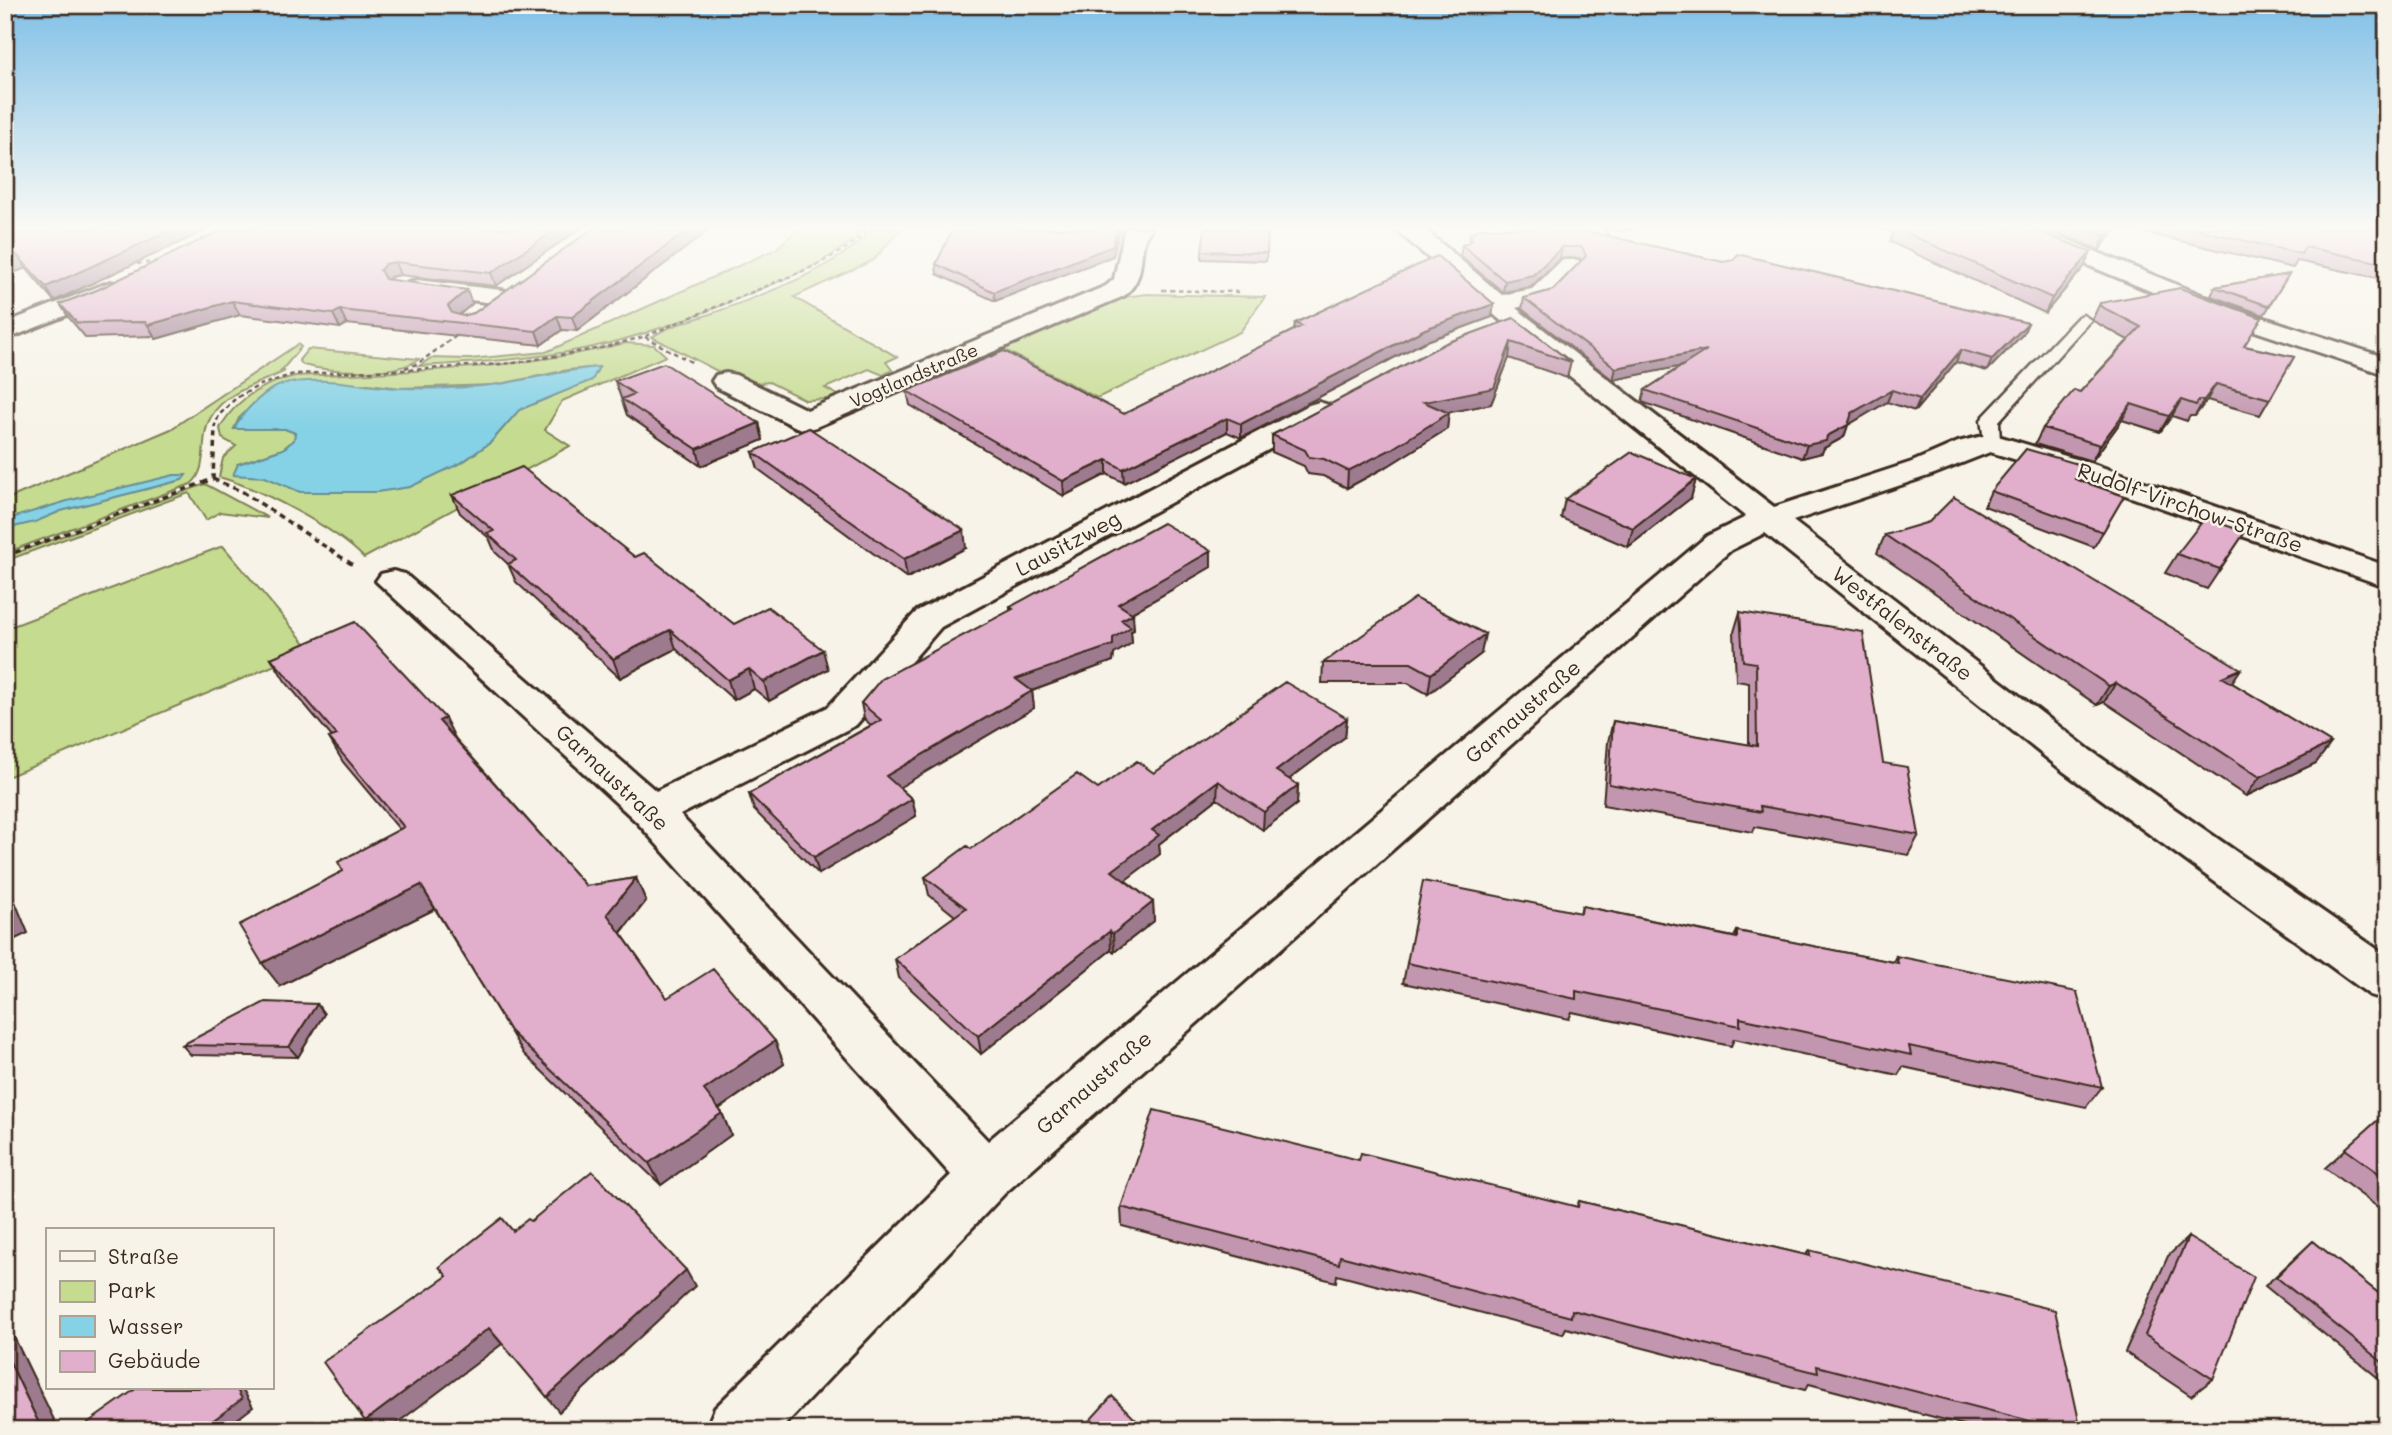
<svg xmlns="http://www.w3.org/2000/svg" width="2392" height="1435" font-family="Mali,sans-serif">
	<rect width="100%" height="100%" fill="#f7f3e8"/>
	<filter id="ink" filterUnits="userSpaceOnUse"><feTurbulence type="fractalNoise" baseFrequency=".0143" numOctaves="2"/><feDisplacementMap in="SourceGraphic" scale="14" xChannelSelector="R" yChannelSelector="G"/><feConvolveMatrix kernelMatrix="1 2 1 2 8 2 1 2 1" color-interpolation-filters="sRGB"/></filter>
	<g filter="url(#ink)">
		<path fill="#c5db90" stroke="#808257" stroke-width="2" fill-rule="evenodd" d="M799 228H866C837 258 799 273 761 289 712 310 661 330 610 343 547 359 483 362 419 366L431 358 469 359 546 352 776 249Z
			M876 228H901L874 260 794 297 897 357 886 362 892 370 883 375 869 369 825 388 838 395 828 399 805 400 769 382 744 385 652 337C669 325 694 320 713 313 768 293 833 270 876 228Z
			M1147 294 1265 297 1240 332 1097 398 1001 348 1124 297Z
			M625 343 654 345 666 356 562 401 545 430 570 446 364 558C336 528 258 488 219 477L223 458 236 446 222 438 220 428C236 399 264 383 295 376 405 372 517 370 625 343ZM599 367 592 380 519 410 491 442 461 463 377 492H301L238 464 283 449 294 440 296 433 285 429H234L239 418 270 390 369 384 400 388 495 385 568 370Z
			M298 344 301 347 281 371H285C261 383 225 391 211 417 198 438 210 468 191 484L5 553V500L171 429Z
			M308 349 419 359C398 376 330 372 303 365L299 360Z
			M205 484 268 518 220 512 206 520 189 493 5 561V557Z
			M223 546 311 650 5 778V629Z"/>
		<path fill="#85d1e5" stroke="#678e95" stroke-width="2" d="M599 367 592 380 519 410 491 442 461 463 410 487 377 492H300L265 477 233 475 238 464 283 449 294 440 295 433 285 429H234C241 413 266 388 284 384 323 375 363 387 402 388 433 389 468 388 499 384 532 379 565 370 599 367Z
			M174 475H186L182 480 61 511 35 522 5 529V520L67 501Z"/>
		<g fill="none" stroke-linecap="round" stroke-linejoin="round">
			<defs>
				<path id="lane" d="M2083 315 2091 320 2088 323 1999 421 2000 443 1997 447H1985L1981 420 1984 416 2078 317Z"/>
				<path id="street" d="M1125 228H1151C1134 252 1150 274 1124 296L816 427 806 430 796 427 716 387 712 381 716 375 726 373 736 375 807 410 1106 286 1114 279Z
					M1394 228H1423L1502 295 1532 289 1562 260H1578L1582 265 1578 270 1549 300 1516 308 1774 507 1912 462 1958 442 1991 434 2096 465 2387 566V587L2074 477 1990 452 1934 474 1793 521 2091 751 2387 956V1000L2370 995 2063 771 1765 533 1731 550 1005 1193 780 1430H706L715 1408 951 1175 637 822 376 581 381 574 393 571 405 574 656 791 828 707 917 611 1309 405 1319 402 1329 405 1333 411 1329 417 941 627 856 725 680 815 988 1141 1707 536 1746 517 1506 325Z
					M1578 228H1602L1607 235C1599 248 1590 258 1574 254L1570 249 1583 235Z
					M2007 228H2038L2231 307 2387 358V375L2213 317 2010 233Z
					M417 280 501 290 510 292 513 297 510 302 501 304 408 292 405 287 408 282Z
					M110 282 119 284 122 289 119 294 5 340V323Z"/>
			</defs>
			<use href="#lane" stroke="#3b2a1e" stroke-width="5"/>
			<use href="#street" stroke="#3b2a1e" stroke-width="6"/>
			<path stroke="#3b2a1e" stroke-width="2.5" stroke-dasharray="4.5 3.5" stroke-linecap="butt" d="M137 264 160 261
				M1162 290 1238 292
				M645 337 693 363
				M405 368 417 364 459 334
				M214 428 219 415 236 398 260 385 294 374 425 369 514 363 601 348 643 337 815 266 845 249 873 228"/>
			<path stroke="#3b2a1e" stroke-width="3.5" stroke-dasharray="6 4.5" stroke-linecap="butt" d="M213 479 243 492 353 565
				M5 556 213 479 215 427"/>
			<use href="#lane" fill="#f7f3e8" fill-rule="evenodd"/>
			<use href="#street" fill="#f7f3e8" fill-rule="evenodd"/>
		</g>
		<path fill="#c296af" stroke="#3b2a1e" stroke-width="2" d="M5 228H211L54 301 26 268 5 276Z
			M226 228H581L496 286 400 275 390 277 389 279 472 304 459 315 463 316 474 313 594 228 577 331 562 330 541 345 347 324 340 328 240 315 156 339 153 336 86 338 69 318 60 304 97 290Z
			M1268 228 1266 261 1202 259V251Z
			M1608 228H1638L1622 231Z
			M1881 228H2031L2091 252 2084 267 2045 313 1890 242 1893 233Z
			M2045 228H2117L2099 250Z
			M2126 228H2387V280L2297 261 2293 268Z
			M1590 232 1723 262 2028 323 2023 334 1987 371 1956 362 1915 411 1887 402 1848 425 1844 437 1824 448 1822 453 1802 458 1642 402 1645 390 1681 366 1613 380 1522 309 1524 298 1553 290 1581 261 1580 258H1560L1531 287 1503 292 1460 256 1462 245 1469 242 1470 233Z
			M1113 256 995 301 937 274 936 264Z
			M2289 274 2264 315 2211 296 2215 287Z
			M2100 303 2245 346 2294 357 2260 415 2207 400 2195 416H2190L2187 421 2172 416 2160 432 2122 420 2092 461 2035 444 2043 428 2080 392 2128 340 2093 321V318Z
			M1492 317 1424 342 1241 438 1227 432 1124 483 1107 474 1064 496 910 405 907 391 1124 414 1294 330 1295 323Z
			M1514 318 1571 362 1567 378 1509 358 1491 404 1448 412 1447 429 1388 466 1347 488 1323 476 1308 474 1304 466 1272 452V435Z
			M615 381 759 423 763 440 701 466 627 415Z
			M753 452 966 548 907 578 758 469Z
			M2085 466 2078 480 2124 496 2094 547 1984 506 1991 491Z
			M1696 479 1691 498 1628 547 1561 518 1565 499Z
			M452 495 635 557 734 624 828 669 769 701 754 689 734 700 676 649 620 678 516 582 508 564 495 552 489 538 460 513Z
			M2245 532 2207 589 2165 573 2177 554Z
			M1885 535 2232 683 2331 743 2316 763 2246 796 2104 702 2097 705 1877 553Z
			M1211 551V567L1132 613 1134 630 1131 631 1132 643 1114 654 1113 661 1032 691 1034 708 899 787 912 799 916 816 819 874 754 810 749 794 871 725 864 719 861 703 1010 611V607Z
			M1740 612 1883 763 1919 835 1908 855 1755 827 1753 832 1603 805 1608 742 1613 721 1749 745V683L1736 681 1734 632Z
			M1481 654 1428 694 1408 683H1322L1323 663Z
			M271 658 455 738 586 886 636 878 646 901 621 933 667 998 775 1041 784 1064 719 1109 722 1113 731 1135 661 1185 524 1054 435 909 280 986 343 871 400 830 343 762 329 738 332 737 285 681Z
			M1347 718 1345 737 1289 779 1298 785 1297 804 1263 830 1217 799 1159 844 1160 854 1125 880 1153 902 1154 921 1114 952 1111 950 981 1054 899 978 895 959 955 916 929 895 925 877 971 849 1098 789Z
			M1582 906 1734 937 1737 931 1893 962 1896 956 2102 1087 2086 1107 1903 1067 1898 1075 1734 1039 1731 1046 1572 1012 1569 1019 1403 983 1407 963 1580 913Z
			M317 1004 324 1014 298 1057 191 1055 182 1045Z
			M2387 1112V1214L2325 1168Z
			M1359 1160 1577 1207 1579 1201 1806 1255 1809 1250 2081 1430H1983L1809 1384 1805 1390 1566 1328 1563 1334 1337 1275 1336 1282 1122 1226 1121 1207Z
			M2188 1237 2213 1379 2191 1396 2125 1352 2168 1256Z
			M2313 1241 2387 1300V1378L2382 1381 2265 1286Z"/>
		<path fill="#9e7a8f" stroke="#3b2a1e" stroke-width="2" d="M176 228H211L54 301 46 287Z
			M558 228H581L496 286 491 273Z
			M691 228H712L577 331 572 317Z
			M1117 228H1120L1113 256 995 301 994 292Z
			M1623 228H1638L1622 231Z
			M2112 228H2117L2099 250 2105 236Z
			M1562 247 1560 258 1531 287 1503 292 1505 281Z
			M2091 252 2084 267 2045 313 2052 298Z
			M17 255 26 268 5 276V259Z
			M395 262 400 275 390 277 386 284 380 270 385 264Z
			M467 290 472 304 453 320 448 306Z
			M232 301 240 315 156 339 148 325Z
			M1494 304 1492 317 1424 342 1241 438V424L1425 329Z
			M340 310 347 324 340 328 333 314Z
			M557 316 562 330 541 345 536 331Z
			M2028 323 2023 334 1987 371 1992 359Z
			M1511 342 1509 358 1491 404 1422 418 1424 402Z
			M1707 350 1703 362 1613 380 1616 368Z
			M1961 350 1956 362 1915 411 1920 399Z
			M2216 384 2207 400 2195 416 2204 400Z
			M1892 390 1887 402 1848 425 1852 413Z
			M2181 400 2172 416 2160 432 2169 416Z
			M2131 404 2122 420 2092 461 2100 445Z
			M1449 413 1447 429 1388 466 1347 488 1348 471Z
			M1227 418V432L1124 483 1123 469Z
			M759 423 763 440 701 466 697 449Z
			M1848 425 1844 437 1824 448 1822 453 1802 458 1807 445Z
			M1107 460V474L1064 496 1063 481Z
			M1696 479 1691 498 1628 547 1633 528Z
			M964 530 966 548 907 578 904 559Z
			M1211 551V567L1119 620 1118 604Z
			M1133 614 1134 630 1131 631 1132 643 1114 654 1113 661 1018 696 1016 679 1113 638 1121 620Z
			M670 630 676 649 620 678 613 659Z
			M1485 634 1481 654 1428 694 1431 674Z
			M823 650 828 669 769 701 764 682Z
			M749 669 754 689 734 700 728 680Z
			M2241 669 2228 688 2222 677Z
			M2116 683 2104 702 2097 705 2109 686Z
			M1032 691 1034 708 890 793 886 776Z
			M445 718 457 742 439 721Z
			M1347 718 1345 737 1275 790 1276 771Z
			M2331 743 2316 763 2246 796 2260 777Z
			M1218 781 1217 799 1159 844 1160 854 1114 889 1112 871 1152 830Z
			M1298 785 1297 804 1263 830 1264 812Z
			M912 799 916 816 819 874 814 857Z
			M636 878 646 901 617 937 607 914Z
			M5 882 9 887 28 933 5 944Z
			M421 885 435 909 280 986 262 963Z
			M1153 902 1154 921 1114 952 1113 934Z
			M1110 931 1111 950 981 1054 978 1036Z
			M317 1004 324 1014 298 1057 289 1047Z
			M775 1041 784 1064 714 1112 704 1090Z
			M722 1113 731 1135 661 1185 649 1163Z
			M686 1270 695 1286 559 1412 547 1397Z
			M489 1328 502 1344 388 1430H374L365 1421Z
			M5 1331 14 1337 59 1430H42L5 1352Z
			M236 1388H242L253 1407 223 1430H200Z"/>
		<path fill="#e1afcc" stroke="#3b2a1e" stroke-width="2" d="M5 228H176L46 287 17 255 5 259Z
			M226 228H558L491 273 395 262 385 264 380 270 385 279 467 290 448 306 452 313 463 316 474 313 594 228H691L572 317 557 316 536 331 340 310 333 314 232 301 148 325 145 322 77 323 60 304 97 290Z
			M953 228H1117L1113 246 994 292 936 264Z
			M1205 228H1268L1267 253 1202 251Z
			M1482 228H1588L1590 232 1723 262 1733 260 1738 254 2028 323 1992 359 1961 350 1920 399 1892 390 1852 413 1848 425 1827 436 1826 441 1807 445 1645 390 1707 350 1616 368 1524 298 1553 290 1586 256 1582 247H1562L1533 275 1505 281 1462 245 1472 240 1470 233Z
			M1895 228H2031L2091 252 2052 298Z
			M2086 228H2112L2105 236Z
			M2191 228H2387V264L2305 247 2301 254Z
			M1437 256 1494 304 1425 329 1241 424 1227 418 1123 469 1107 460 1063 481 907 391 1004 351 1124 414 1302 326 1295 323Z
			M2289 274 2269 306 2215 287Z
			M2180 288 2262 318 2244 346 2294 357 2270 399 2216 384 2204 400H2199L2196 405 2181 400 2169 416 2131 404 2100 445 2043 428 2074 390 2080 392 2141 327 2100 306V303Z
			M1514 318 1571 362 1511 342 1494 388 1424 402 1449 413 1390 450 1348 471 1324 459 1309 457 1305 450 1272 435 1446 343Z
			M664 363 759 423 697 449 622 399 634 394 615 381Z
			M809 428 964 530 904 559 753 452Z
			M2026 449 2085 466 2075 479 2124 496 2103 532 1991 491Z
			M1632 452 1696 479 1633 528 1565 499Z
			M522 467 635 557 644 553 734 624 768 607 823 650 764 682 749 669 728 680 670 630 613 659 508 564 516 560 487 533 494 531 452 495Z
			M1954 497 2241 669 2222 677 2331 743 2260 777 2116 683 2109 686 1885 535 1929 522Z
			M2205 518 2245 532 2220 569 2177 554Z
			M1163 523 1211 551 1118 604 1133 614 1121 620 1131 627 1113 638V645L1016 679 1032 691 886 776 912 799 814 857 749 794 881 720 861 703 881 679 1013 609 1010 607Z
			M1415 598 1485 634 1431 674 1411 663H1323Z
			M1740 612 1863 632 1883 763 1907 767 1919 835 1760 806 1761 812 1609 784 1613 721 1757 746 1756 663 1743 661Z
			M355 622 445 718 439 721 586 886 636 878 607 914 667 998 713 969 775 1041 704 1090 722 1113 649 1163 510 1031 421 885 262 963 239 925 343 871 338 862 404 827 329 738 337 735 271 658Z
			M1285 682 1347 718 1276 771 1298 785 1264 812 1218 781 1152 830 1159 835 1112 871 1153 902 1113 934 1110 931 978 1036 895 959 966 908 925 877 967 846 971 849 1077 774 1098 789 1137 761 1154 773Z
			M1423 881 1581 913 1582 906 1737 938V931L1898 963 1896 956 2077 992 2102 1087 1909 1046 1911 1055 1740 1018V1026L1576 991V999L1407 963Z
			M5 902 10 913 5 915Z
			M265 1002 317 1004 289 1047 182 1045Z
			M1154 1110 1359 1160 1361 1153 1578 1207 1579 1201 1810 1256 1809 1250 2055 1310 2081 1430H2065L1817 1366 1818 1373 1572 1310 1571 1317 1340 1256 1339 1264 1121 1207Z
			M2387 1112V1179L2345 1149Z
			M592 1171 686 1270 547 1397 489 1328 365 1421 323 1362 447 1276 439 1267 502 1218 513 1231 528 1219 531 1221Z
			M2188 1237 2254 1277 2213 1379 2145 1335Z
			M2313 1241 2387 1300V1366L2276 1277Z
			M5 1352 42 1430H5Z
			M137 1388H236L242 1399 200 1430H89L86 1424Z
			M1112 1396 1146 1430H1081Z"/>
	</g>
	<linearGradient id="sky" x2="0" y2="1"><stop stop-color="#80c0e7"/><stop offset="0.53" stop-color="#fbfaf5"/><stop offset="1" stop-color="#fbfaf5" stop-opacity="0"/></linearGradient>
	<rect width="2392" height="429" fill="url(#sky)"/>
	<g text-anchor="middle" stroke-width="5" stroke-linejoin="round" paint-order="stroke">
		<g font-size="18" fill="#3b2a1e" stroke="#f7f3e8">
			<text transform="translate(914 376) rotate(-23)" y="6">Vogtlandstraße</text>
		</g>
		<g font-size="21" fill="#3b2a1e" stroke="#f7f3e8">
			<text transform="translate(2190 508) rotate(19)" y="7">Rudolf-Virchow-Straße</text>
			<text transform="translate(1068 544) rotate(-28)" y="7">Lausitzweg</text>
			<text transform="translate(1902 624) rotate(38)" y="7">Westfalenstraße</text>
			<text transform="translate(1523 712) rotate(-41)" y="7">Garnaustraße</text>
			<text transform="translate(612 778) rotate(43)" y="7">Garnaustraße</text>
			<text transform="translate(1094 1083) rotate(-41)" y="7">Garnaustraße</text>
		</g>
	</g>
	<rect width="2392" height="1435" fill="none" stroke="#f7f3e8" stroke-width="28"/>
	<rect x="14" y="14" width="2364" height="1407" fill="none" stroke="#3b2a1e" stroke-width="2.5" filter="url(#ink)"/>
	<rect x="46" y="1228" width="228" height="161" fill="#f7f3e8" stroke="#aca397" stroke-width="2"/>
	<rect x="60" y="1251" width="35" height="10" fill="#f7f3e8" stroke="#aca397" stroke-width="2"/>
	<text x="108" y="1264" font-size="21" fill="#3b2a1e">Straße</text>
	<rect x="60" y="1281" width="35" height="21" fill="#c5db90" stroke="#aca397" stroke-width="2"/>
	<text x="108" y="1298" font-size="21" fill="#3b2a1e">Park</text>
	<rect x="60" y="1316" width="35" height="21" fill="#85d1e5" stroke="#aca397" stroke-width="2"/>
	<text x="108" y="1334" font-size="21" fill="#3b2a1e">Wasser</text>
	<rect x="60" y="1351" width="35" height="21" fill="#e1afcc" stroke="#aca397" stroke-width="2"/>
	<text x="108" y="1368" font-size="21" fill="#3b2a1e">Gebäude</text>
</svg>
